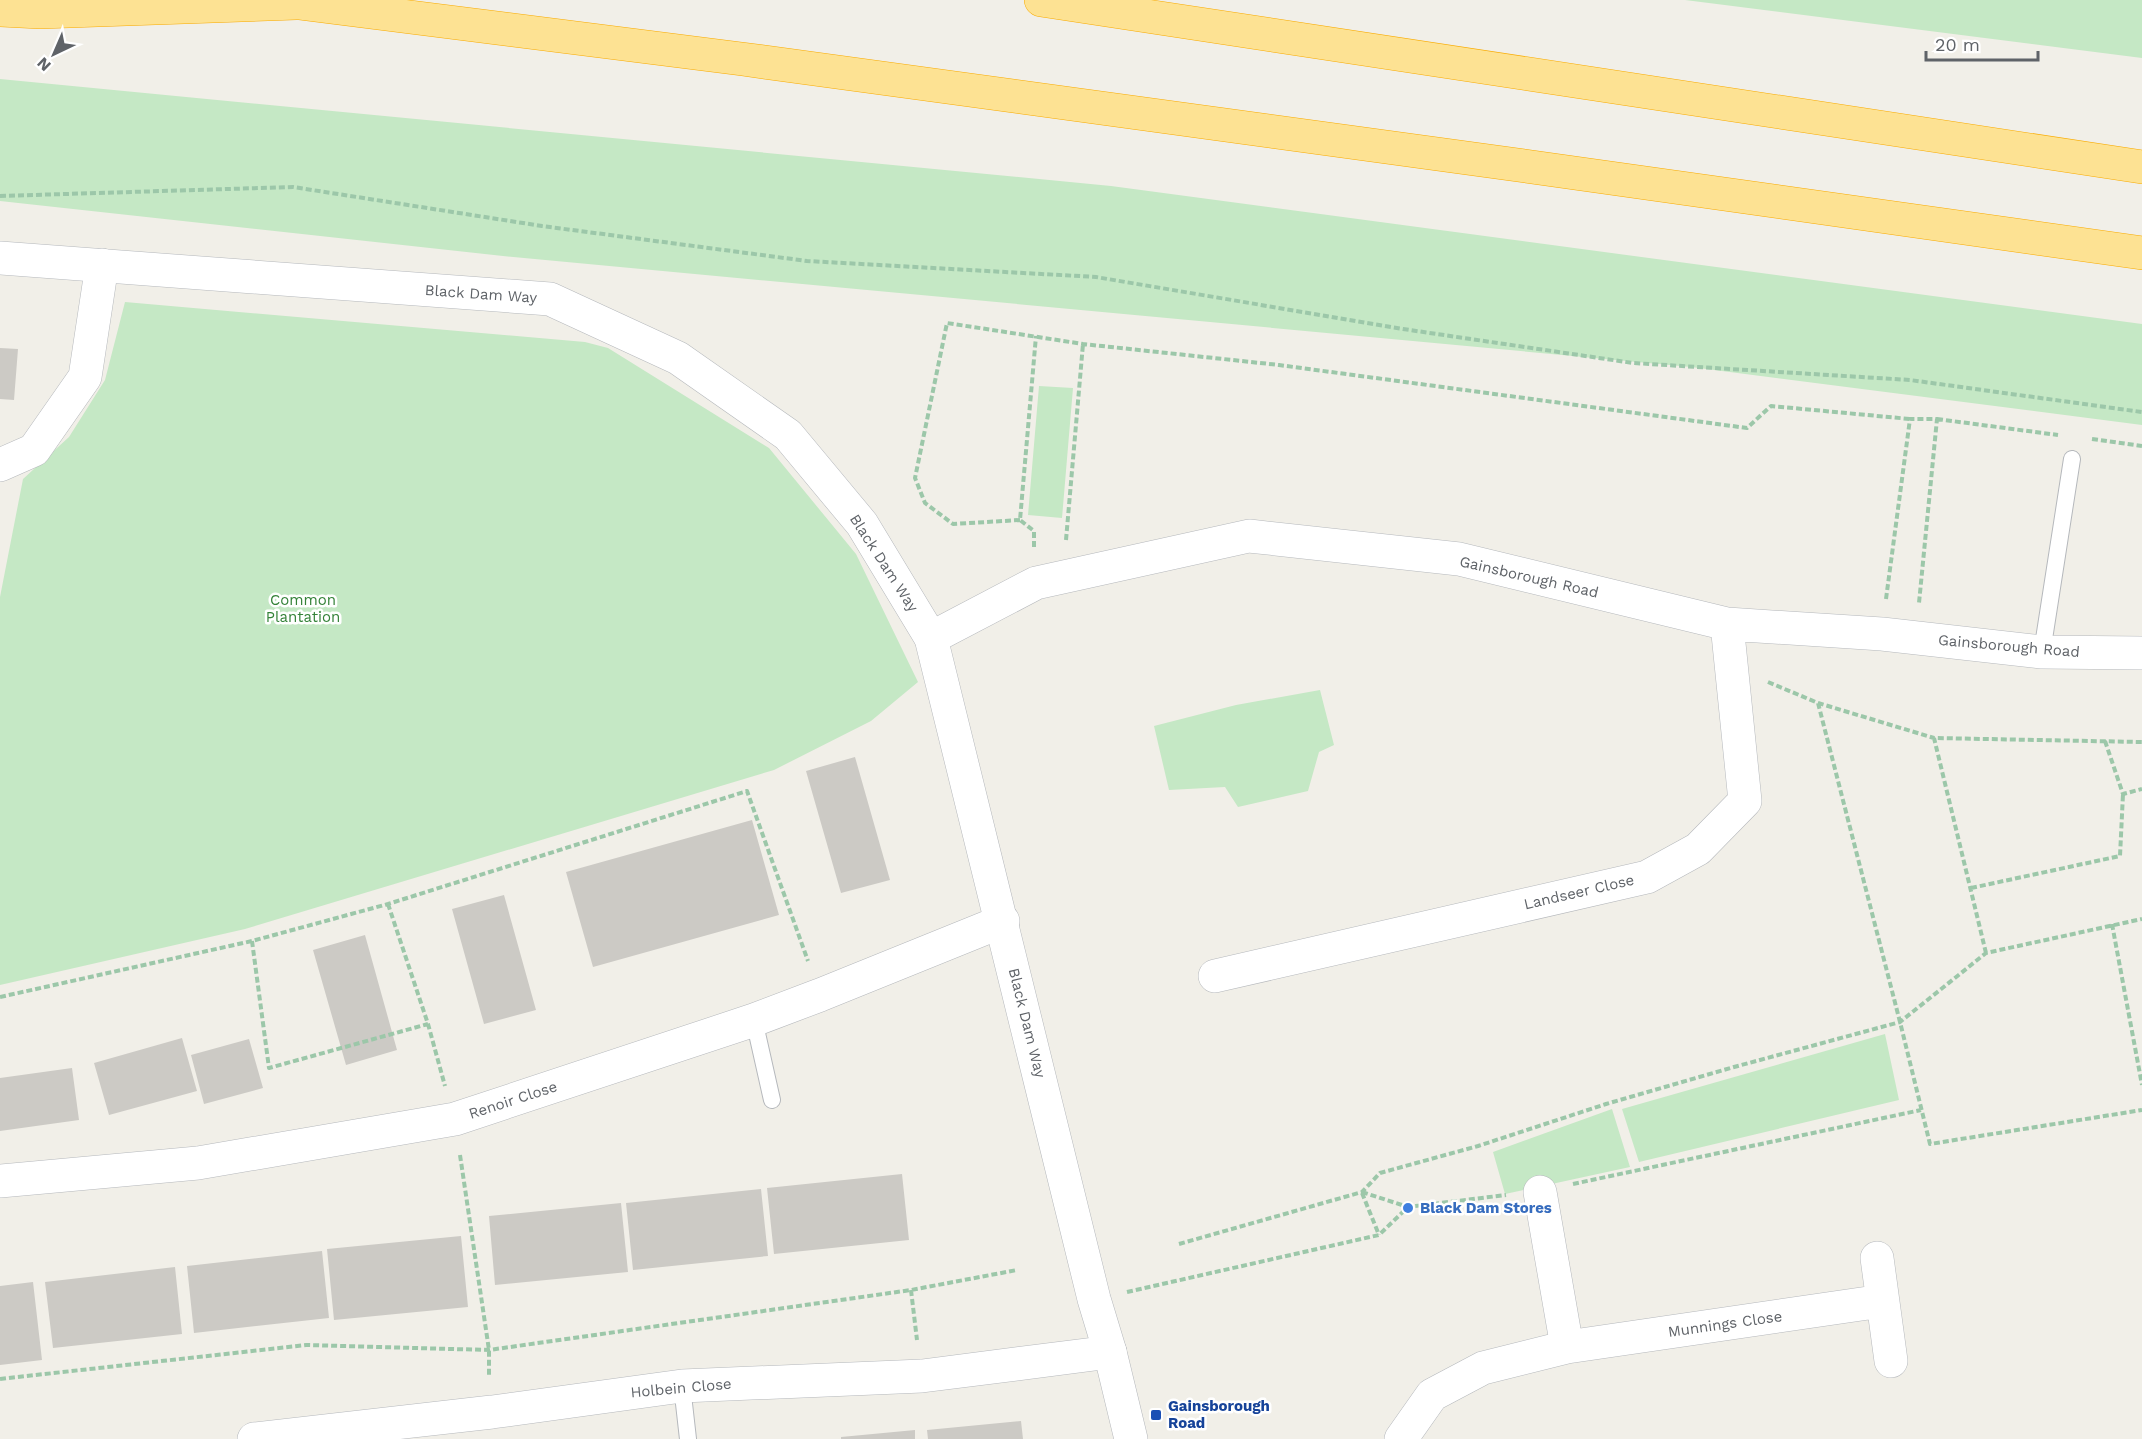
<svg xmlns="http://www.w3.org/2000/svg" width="2142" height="1439" font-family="'Work Sans',sans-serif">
	<rect width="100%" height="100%" fill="#f1efe8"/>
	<path fill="#c5e8c5" d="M1685 0H2142V58Z
		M0 79 1111 186 2142 324V425L1691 367 503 256 0 201Z
		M125 302 585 342 608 348 769 448 856 554 918 682 871 721 774 770 245 929 0 985V597L23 479 69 437 105 380Z
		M1039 386 1073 388 1062 518 1028 515Z
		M1320 690 1334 745 1319 752 1308 791 1238 807 1225 787 1169 790 1154 726 1236 705Z
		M1885 1034 1899 1100 1639 1162 1622 1109Z
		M1612 1109 1630 1167 1505 1194 1493 1152Z"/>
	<path fill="#cccac5" d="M0 348 18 349 14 400 0 399Z
		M855 757 890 880 841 893 806 771Z
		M752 820 779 915 593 967 566 872Z
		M504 895 536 1010 484 1024 452 909Z
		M365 935 397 1050 346 1065 313 950Z
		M182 1038 197 1091 109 1115 94 1063Z
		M249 1039 263 1088 204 1104 191 1055Z
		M72 1068 79 1120 0 1131V1078Z
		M902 1174 909 1240 774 1254 767 1188Z
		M761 1189 768 1256 633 1270 626 1203Z
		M621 1203 628 1272 495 1285 489 1216Z
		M461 1236 468 1307 334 1320 327 1249Z
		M322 1251 329 1318 194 1333 187 1266Z
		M175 1267 182 1334 53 1348 45 1282Z
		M33 1282 42 1360 0 1365V1286Z
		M1021 1421 1023 1439H928L927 1430Z
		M915 1430V1439H841V1437Z"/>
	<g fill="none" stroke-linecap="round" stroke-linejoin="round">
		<defs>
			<path id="service" d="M2042 652 2072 459
				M754 1020 772 1100
				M682 1386 688 1439"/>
			<path id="minor" d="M0 465 34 450 85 377 102 265
				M931 638 1036 583 1249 536 1459 559 1727 624 1882 634 2042 652 2142 653
				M1215 976 1647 877 1698 849 1745 801 1727 624
				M0 1181 198 1163 455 1119 754 1020 820 995 1003 921
				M1540 1192 1567 1347
				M1877 1258 1891 1361
				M254 1439 492 1412 682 1386 922 1376 1110 1352
				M1401 1439 1432 1395 1483 1368 1567 1347 1882 1301"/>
			<path id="tertiary" d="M0 258 550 299 678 358 788 435 862 524 931 638 1094 1299 1110 1352 1131 1439"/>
			<path id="motorway" d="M275 0 742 59 1525 166 2142 253
				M1041 0 2142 167
				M0 10 40 12 296 3"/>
		</defs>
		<use href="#service" stroke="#b5b8bc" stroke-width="18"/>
		<use href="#minor" stroke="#b5b8bc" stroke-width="34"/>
		<use href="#tertiary" stroke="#b5b8bc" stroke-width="34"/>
		<use href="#motorway" stroke="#f9ab00" stroke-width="34"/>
		<path stroke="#9cc7a9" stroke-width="4" stroke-dasharray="6 3" stroke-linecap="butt" d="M0 196 293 187 542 226 807 261 1096 277 1403 329 1633 363 1910 380 2142 412
			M1937 419 2058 435
			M2092 439 2142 446
			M1020 520 953 524 925 503 915 478 947 323 1083 344 1279 365 1747 428 1771 406 1910 419
			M1066 540 1083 344
			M1034 547V531L1020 520 1036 336
			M1886 599 1910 419H1937L1919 603
			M1768 682 1818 703 1934 738
			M1818 703 1900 1022 1930 1144 2142 1110
			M2105 741 2123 794 2142 789
			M1971 888 2120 856 2123 794
			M388 904 428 1024 445 1086
			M2112 924 2142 1085
			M252 941 269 1068 428 1024
			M1986 953 1934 738 2142 742
			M0 997 252 941 388 904 747 791 808 961
			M460 1155 489 1350V1376
			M1573 1184 1921 1110
			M1362 1192 1408 1207
			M1362 1193 1379 1235
			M1179 1244 1362 1192 1380 1173 1478 1146 1606 1104 1734 1067 1900 1022 1986 953 2142 919
			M911 1290 917 1340
			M1127 1292 1379 1235 1408 1207 1506 1195
			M0 1379 306 1345 489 1350 911 1290 1017 1270"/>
		<use href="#service" stroke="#fff" stroke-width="16"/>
		<use href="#minor" stroke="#fff" stroke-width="33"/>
		<use href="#tertiary" stroke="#fff" stroke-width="33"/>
		<use href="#motorway" stroke="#fde293" stroke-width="33"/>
	</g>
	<circle fill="#3f7fe0" stroke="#fff" stroke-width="2" cx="1408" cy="1208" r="6"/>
	<rect fill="#1a4fb4" stroke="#fff" stroke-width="2" x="1150" y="1409" width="12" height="12" rx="3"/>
	<g text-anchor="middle" stroke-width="5" stroke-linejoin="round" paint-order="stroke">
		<g font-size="15" fill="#5f6368" stroke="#fff">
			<text transform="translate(481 294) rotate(4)" y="5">Black Dam Way</text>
			<text transform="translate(884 563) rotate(57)" y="5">Black Dam Way</text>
			<text transform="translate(1529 577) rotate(13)" y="5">Gainsborough Road</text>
			<text transform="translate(2009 646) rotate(5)" y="5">Gainsborough Road</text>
			<text transform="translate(1579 892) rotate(-13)" y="5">Landseer Close</text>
			<text transform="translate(1027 1023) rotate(76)" y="5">Black Dam Way</text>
			<text transform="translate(513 1100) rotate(-18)" y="5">Renoir Close</text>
			<text transform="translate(1725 1324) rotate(-8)" y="5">Munnings Close</text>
			<text transform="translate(681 1388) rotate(-5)" y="5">Holbein Close</text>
		</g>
		<g font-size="15" fill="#348238" stroke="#fff">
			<text x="303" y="605">Common<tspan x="303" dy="17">Plantation</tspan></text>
		</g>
		<g font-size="15" font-weight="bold" fill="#366cbe" stroke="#fff" text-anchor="start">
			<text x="1420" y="1213">Black Dam Stores</text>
		</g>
		<g font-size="15" font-weight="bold" fill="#164399" stroke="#fff" text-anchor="start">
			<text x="1168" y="1411">Gainsborough<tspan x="1168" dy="17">Road</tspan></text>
		</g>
	</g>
	<g transform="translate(54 54) rotate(224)" stroke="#ffffff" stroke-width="4.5" paint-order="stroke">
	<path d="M0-4.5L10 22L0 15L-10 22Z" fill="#5f6368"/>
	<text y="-9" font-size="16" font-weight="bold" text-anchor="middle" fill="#5f6368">N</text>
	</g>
	<path d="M1926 51v9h112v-9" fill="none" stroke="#5f6368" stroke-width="3"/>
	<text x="1935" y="51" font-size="18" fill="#5f6368" stroke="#ffffff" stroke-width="4.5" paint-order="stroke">20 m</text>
</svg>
